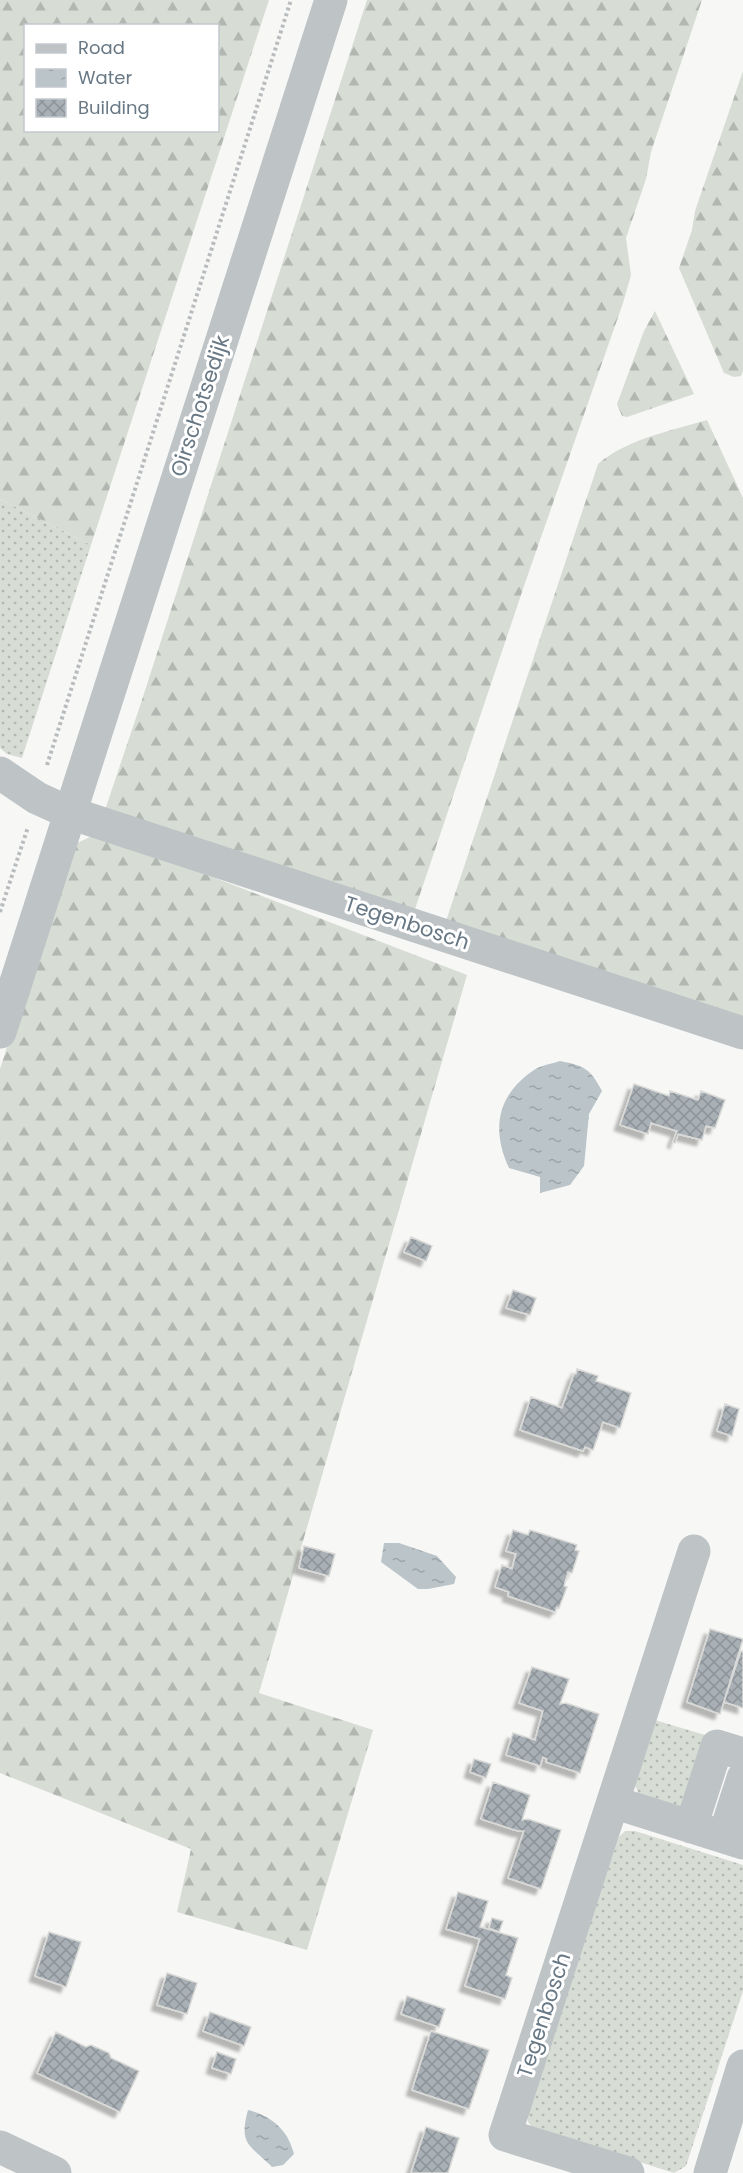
<svg xmlns="http://www.w3.org/2000/svg" width="743" height="2173" font-family="Poppins,sans-serif">
	<defs>
		<pattern id="grass-dots" width="8" height="8" patternUnits="userSpaceOnUse" patternTransform="scale(1.5)"><rect width="8" height="8" fill="#d7dcd4"/><path d="M2 2h.1M6 6h.1" fill="none" stroke="#b2b7b2" stroke-width="1.8" stroke-linecap="round"/></pattern>
		<pattern id="forest-firs" width="22" height="20" patternUnits="userSpaceOnUse" patternTransform="scale(1.5)"><rect width="22" height="20" fill="#d7dcd4"/><path d="M5 1l3.5 6h-7zM16 11l3.5 6h-7z" fill="#b2b7b2"/></pattern>
		<pattern id="water-ripples" width="26" height="14" patternUnits="userSpaceOnUse" patternTransform="scale(1.5)"><rect width="26" height="14" fill="#bac4c9"/><path d="M2 4q2-2 4 0t4 0M15 11q2-2 4 0t4 0" fill="none" stroke="#9ba4a9"/></pattern>
		<pattern id="building-cross-hatch" width="8" height="8" patternUnits="userSpaceOnUse" patternTransform="scale(1.5)"><rect width="8" height="8" fill="#a8b0b5"/><path d="M0 0l8 8M0 8l8-8" fill="none" stroke="#8d9499"/></pattern>
		<filter id="shadow"><feDropShadow dx="-5.5" dy="5.5" stdDeviation="1.5" flood-color="#0004"/></filter>
	</defs>
	<rect width="100%" height="100%" fill="#f7f7f5"/>
	<path fill="url(#grass-dots)" d="M0 499 91 545 22 758 7 754 0 748Z
		M648 1718 712 1737 691 1803 678 1809 641 1798 631 1778Z
		M625 1831H635L743 1865V1991L686 2166 674 2173 533 2128 528 2122 527 2114 619 1837Z"/>
	<path fill="url(#forest-firs)" fill-rule="evenodd" d="M0 0H269L91 545 0 499ZM26 26H218V130H26Z
		M367 0H702L651 152 646 179 626 238 631 275 623 303 525 583 415 909 104 813 141 703Z
		M743 71V371L741 376 734 377 724 373 679 268 692 230 695 211Z
		M655 311 694 394 627 417 622 416 617 404 644 331Z
		M707 420 743 498V1025L444 927 598 464C627 439 670 431 707 420Z
		M98 833 467 975 259 1693 373 1730 307 1950 177 1912 191 1849 0 1773V1069L71 846Z"/>
	<path fill="url(#water-ripples)" d="M560 1061C586 1066 590 1069 602 1091L589 1114 584 1166 570 1185 540 1193V1177L509 1168C491 1129 497 1095 534 1070 541 1065 552 1064 560 1061Z
		M384 1543H399L437 1556 456 1577 454 1584 428 1589H418L381 1562Z
		M248 2110C272 2116 288 2130 294 2154L283 2165 272 2167C251 2145 238 2146 248 2110Z"/>
	<path fill="url(#building-cross-hatch)" stroke="#d9d9d7" stroke-width="1.5" filter="url(#shadow)" d="M634 1084 669 1096 670 1091 698 1100 701 1091 725 1100 715 1128 706 1126 702 1140 678 1134 675 1143 673 1142 677 1131 651 1123 648 1134 620 1125Z
		M411 1237 432 1246 426 1261 404 1252Z
		M513 1290 536 1298 530 1315 506 1308Z
		M577 1369 598 1376 596 1381 631 1393 620 1428 603 1422 593 1450 585 1447 583 1451 520 1430 531 1397 562 1408 574 1374H576Z
		M725 1404 739 1409 732 1436 717 1431Z
		M513 1530 528 1535 530 1530 577 1545 575 1550 579 1551 572 1573 568 1572 564 1586 567 1587 559 1608 557 1607 555 1612 508 1596 509 1592 495 1587 502 1565 512 1569 516 1554 506 1551Z
		M304 1546 335 1554 329 1576 299 1568Z
		M710 1629 743 1639 720 1714 687 1702Z
		M741 1651 743 1652V1708L724 1702Z
		M532 1667 569 1679 560 1704 566 1703 599 1714 580 1773 546 1762 547 1759 543 1757 540 1766 506 1755 513 1733 535 1740 543 1711 519 1703Z
		M474 1759 491 1764 486 1778 470 1772Z
		M493 1782 530 1795 522 1820 528 1819 561 1830 541 1889 508 1878 524 1831H518L481 1819Z
		M458 1892 488 1901 480 1927 518 1938 506 1975 512 1978 505 1999 465 1986 480 1939 446 1929Z
		M492 1918 503 1921 499 1932 489 1928Z
		M49 1932 81 1942 66 1987 35 1976Z
		M167 1973 197 1983 187 2014 157 2005Z
		M407 1996 445 2009 439 2027 401 2014Z
		M210 2012 251 2027 244 2046 203 2031Z
		M431 2031 489 2050 469 2109 412 2090Z
		M56 2032 86 2047 91 2045 109 2053 111 2058 139 2071 120 2112 37 2073Z
		M217 2052 236 2059 231 2074 212 2068Z
		M426 2127 459 2138 448 2173H411Z"/>
	<g fill="none" stroke-linecap="round" stroke-linejoin="round">
		<path stroke="#b9bcbe" stroke-width="4" stroke-dasharray="3 3" stroke-linecap="butt" d="M47 765 291 0
			M0 912 28 827"/>
		<path stroke="#bec3c6" stroke-width="33" d="M0 773 37 798 70 813 743 1033
			M0 1032 331 0
			M613 1802 743 1843
			M691 1827 717 1746 743 1754
			M724 1837 743 1778
			M0 2147 55 2173
			M628 2173 505 2135 694 1551
			M710 2173 743 2066"/>
	</g>
	<g text-anchor="middle" stroke-width="6" stroke-linejoin="round" paint-order="stroke">
		<g font-size="21" fill="#687884" stroke="#fff">
			<text transform="translate(200 406) rotate(-72)" y="7">Oirschotsedijk</text>
			<text transform="translate(407 923) rotate(18)" y="7">Tegenbosch</text>
			<text transform="translate(544 2015) rotate(-72)" y="7">Tegenbosch</text>
		</g>
	</g>
	<rect x="24" y="24" width="195" height="108" fill="#ffffff" stroke="#c3c9ce" stroke-width="1.5"/>
	<rect x="36" y="44" width="30" height="9" fill="#bec3c6" stroke="#c3c9ce" stroke-width="1.5"/>
	<text x="78" y="54" font-size="18" fill="#687884">Road</text>
	<rect x="36" y="69" width="30" height="18" fill="url(#water-ripples)" stroke="#c3c9ce" stroke-width="1.5"/>
	<text x="78" y="84" font-size="18" fill="#687884">Water</text>
	<rect x="36" y="99" width="30" height="18" fill="url(#building-cross-hatch)" stroke="#c3c9ce" stroke-width="1.5"/>
	<text x="78" y="114" font-size="18" fill="#687884">Building</text>
</svg>
